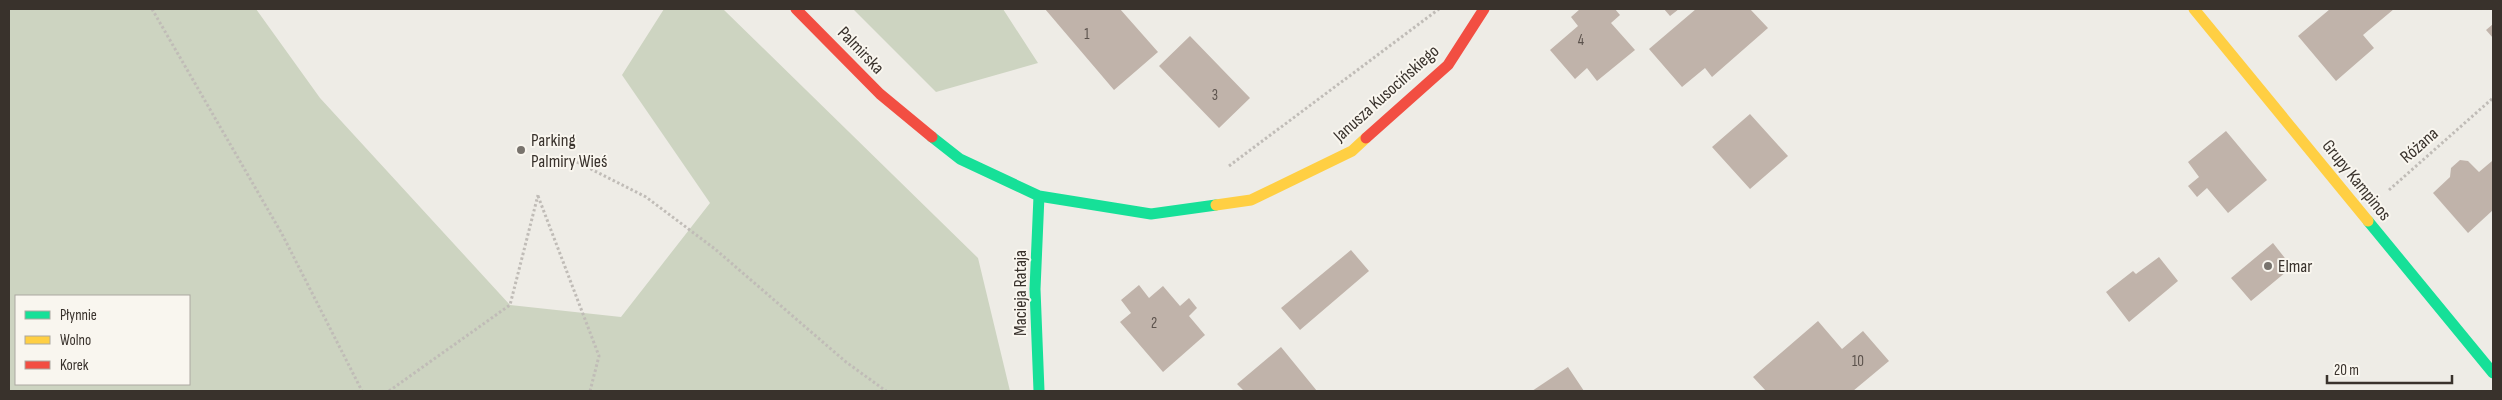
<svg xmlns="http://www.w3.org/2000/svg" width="2502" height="400" font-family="'Sofia Sans Condensed',sans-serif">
	<rect width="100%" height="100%" fill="#eeece6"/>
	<path fill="#cdd4c1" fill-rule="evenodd" d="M9 9H256L320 98 510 305 621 317 710 203 622 75 664 9H723L978 258 1010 391H9ZM16 296H189V384H16Z
		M853 9H1003L1038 63 936 92Z"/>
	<path fill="#c0b3aa" d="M1045 9H1120L1158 52 1114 90Z
		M1580 9H1615L1620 15 1611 23 1635 50 1597 81 1587 68 1575 79 1550 50 1578 26 1571 17Z
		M1664 9H1679L1670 16Z
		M1696 9H1750L1768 28 1712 77 1705 68 1682 87 1649 49Z
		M2330 9H2394L2363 35 2374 48 2336 81 2298 36Z
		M2493 24V38L2486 30Z
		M1190 36 1250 98 1219 128 1159 66Z
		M1750 114 1788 156 1750 189 1712 147Z
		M2226 131 2267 180 2228 213 2207 188 2197 197 2188 186 2199 177 2188 162Z
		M2460 160 2468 161 2479 172 2492 161 2493 163V210L2468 233 2433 193 2450 177 2451 168Z
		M2273 243 2292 267 2251 301 2231 278Z
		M1351 250 1369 271 1300 330 1281 308Z
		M2159 257 2178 281 2129 322 2106 292 2133 271 2136 274Z
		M1139 285 1149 298 1163 286 1180 306 1189 298 1197 308 1189 316 1205 335 1163 372 1120 322 1131 313 1121 300Z
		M1818 321 1842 349 1863 331 1889 361 1853 391H1766L1753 377Z
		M1281 347 1317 391H1244L1237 384Z
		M1568 367 1584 391H1532Z"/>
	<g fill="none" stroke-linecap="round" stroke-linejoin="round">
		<path stroke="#c0bcb7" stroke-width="3" stroke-dasharray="2.5 2.5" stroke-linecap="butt" d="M152 9 282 234 362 391
			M577 162 646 197 715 249 846 362 886 391
			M1229 166 1439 9
			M2389 190 2493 98
			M538 196 599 356 590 391
			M389 391 510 305 538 195"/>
		<path stroke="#16e098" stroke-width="11" d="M932 137 960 159 1039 196 1151 214 1216 205
			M1039 196 1035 289 1039 391
			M2368 221 2493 373"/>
		<path stroke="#ffcf43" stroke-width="11" d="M2194 9 2368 221
			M1216 205 1251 200 1352 151 1366 138"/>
		<path stroke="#f24e42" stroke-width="11" d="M796 9 880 94 932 137
			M1366 138 1448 65 1484 9"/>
	</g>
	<g fill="#78736d" stroke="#f9f6ef" stroke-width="2">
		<circle cx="521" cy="150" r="5"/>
		<circle cx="2268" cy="266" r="5"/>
	</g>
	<g text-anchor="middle" stroke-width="4" stroke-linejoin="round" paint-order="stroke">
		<g font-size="15" fill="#5b524c">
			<text x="1087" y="39">1</text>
			<text x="1581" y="45">4</text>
			<text x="1215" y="100">3</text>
			<text x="1154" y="328">2</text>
			<text x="1858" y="366">10</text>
		</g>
		<g font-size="18" fill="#39322c" stroke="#f9f6ef">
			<text transform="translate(861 50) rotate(46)" y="6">Palmirska</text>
			<text transform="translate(1386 93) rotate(-42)" y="6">Janusza Kusocińskiego</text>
			<text transform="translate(2419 145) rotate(-41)" y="6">Różana</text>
			<text transform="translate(2357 180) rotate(51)" y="6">Grupy Kampinos</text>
			<text transform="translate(1020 293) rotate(-90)" y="6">Macieja Rataja</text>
		</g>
		<g font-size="18" fill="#39322c" stroke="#f9f6ef" text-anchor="start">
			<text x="531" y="146">Parking<tspan x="531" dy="21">Palmiry Wieś</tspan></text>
			<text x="2278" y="272">Elmar</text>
		</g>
	</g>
	<rect width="2502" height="400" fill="none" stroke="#39322c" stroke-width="20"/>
	<rect x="15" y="295" width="175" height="90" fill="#f9f6ef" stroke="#aca8a1"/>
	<rect x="25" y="311" width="25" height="8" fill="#16e098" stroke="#aca8a1"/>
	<text x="60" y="320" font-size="15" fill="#39322c">Płynnie</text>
	<rect x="25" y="336" width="25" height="8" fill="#ffcf43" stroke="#aca8a1"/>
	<text x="60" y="345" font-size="15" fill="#39322c">Wolno</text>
	<rect x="25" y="361" width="25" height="8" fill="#f24e42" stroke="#aca8a1"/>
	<text x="60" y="370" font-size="15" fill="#39322c">Korek</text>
	<path d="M2327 375v8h125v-8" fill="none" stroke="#39322c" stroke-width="2.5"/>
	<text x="2334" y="375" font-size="15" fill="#39322c" stroke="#f9f6ef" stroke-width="4" paint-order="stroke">20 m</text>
</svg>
